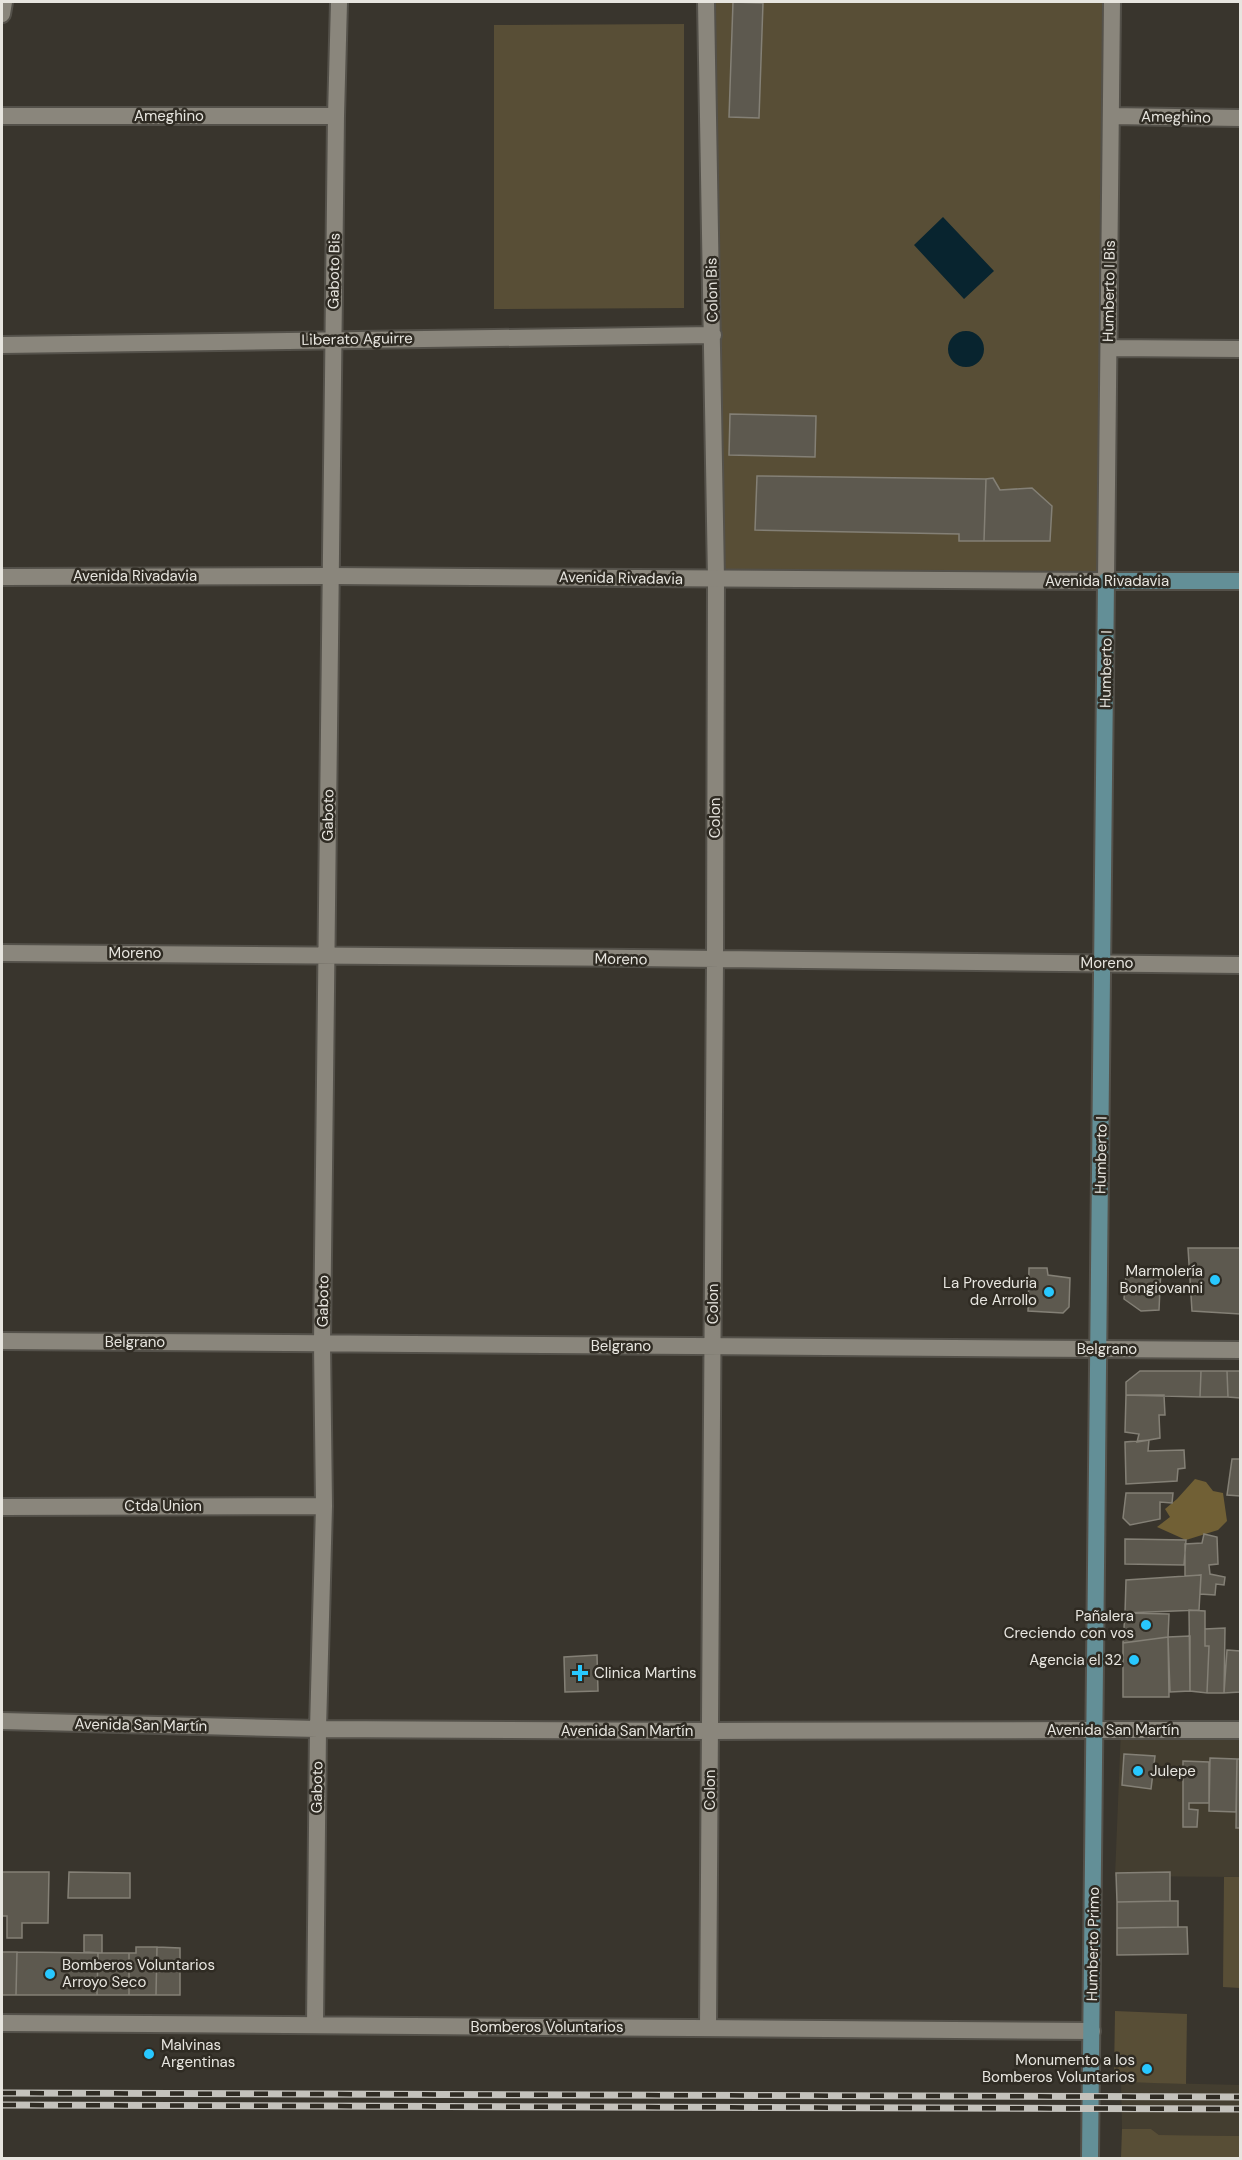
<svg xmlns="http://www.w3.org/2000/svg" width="1242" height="2160" font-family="'DM Sans',sans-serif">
	<rect width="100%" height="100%" fill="#39352d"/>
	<path fill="#443e30" d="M1121 1729 1240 1730V1877L1115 1876Z
		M1121 2082 1240 2085V2136L1159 2135 1151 2129H1122Z"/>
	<path fill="#584e36" d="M706 2H1112L1106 581 716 579Z
		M684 24V308L494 309V25Z
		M1224 1877H1240V1988L1223 1987Z
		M1115 2011 1187 2014 1186 2084 1121 2082 1114 2075Z
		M1122 2129H1151L1159 2135 1240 2136V2158H1121Z"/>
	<path fill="#716035" d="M1195 1479 1206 1482 1213 1491 1223 1493 1227 1521 1218 1530 1186 1540 1157 1527 1170 1517 1165 1509 1177 1499Z"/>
	<path fill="#08242f" d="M943 217 994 271 964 299 914 245Z
		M948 349a18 18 0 1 1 36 0a18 18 0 1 1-36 0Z"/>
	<path fill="#5d594f" stroke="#848076" stroke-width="1.5" d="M733 2 763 3 759 118 729 117Z
		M730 414 816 416 815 457 729 455Z
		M757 476 986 479 984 541H959V534L755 530Z
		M993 478 1000 490 1032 488 1052 506 1050 541H984L986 479Z
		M1188 1248H1240V1314L1192 1311Z
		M1161 1267 1159 1310 1141 1311 1124 1299 1126 1275 1143 1277 1145 1270Z
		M1029 1268H1047L1048 1275 1070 1278 1069 1307 1063 1313 1028 1311Z
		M1140 1371H1201L1200 1397 1126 1395V1382Z
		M1201 1371H1227L1228 1397H1200Z
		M1227 1371H1240V1398L1228 1397Z
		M1126 1395H1164L1165 1415H1159L1160 1438 1137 1442 1139 1434 1125 1432Z
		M1149 1440 1148 1451 1184 1450 1185 1468 1178 1469 1177 1481 1126 1484 1125 1442Z
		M1232 1459H1240V1496L1227 1495Z
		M1126 1493H1173L1172 1503 1160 1502V1519L1130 1525 1123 1518Z
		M1204 1534 1217 1537 1218 1564 1209 1565 1210 1574 1225 1577 1224 1585 1216 1584 1215 1595 1200 1594 1201 1575 1185 1576V1544L1202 1543Z
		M1125 1539 1186 1540 1184 1565 1125 1564Z
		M1201 1575 1199 1610 1125 1613 1126 1580Z
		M1189 1610 1205 1611V1646H1209L1207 1693 1190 1691Z
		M1125 1613 1169 1614 1168 1637 1123 1643Z
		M1225 1628 1224 1693H1207L1209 1646H1205V1629Z
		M1190 1636V1691L1170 1692 1168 1637Z
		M1168 1637 1169 1697H1123V1643Z
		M1227 1650 1240 1651V1692L1224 1693Z
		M597 1655 598 1691 565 1692 564 1657Z
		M1124 1754 1155 1756 1151 1789 1122 1785Z
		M1210 1758 1237 1759 1236 1812 1209 1811Z
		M1237 1759H1240V1828H1236Z
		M1183 1761 1209 1762V1803H1189V1809L1198 1810 1197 1827H1183Z
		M2 1872H49L48 1923H22V1938H7V1916H2Z
		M69 1872 130 1873V1898H68Z
		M1170 1872V1901L1117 1902 1116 1873Z
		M1170 1901H1178V1927L1117 1928V1902Z
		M1178 1927H1187L1188 1954 1117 1955V1928Z
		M84 1935H102V1953L84 1952Z
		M136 1947H157L156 1995H129V1953H136Z
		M157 1947 180 1948V1995H156Z
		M2 1952H17L16 1995H2Z
		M17 1952 98 1953 97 1995H16Z
		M98 1953H129V1995H97Z"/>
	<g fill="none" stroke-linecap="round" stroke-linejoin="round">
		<defs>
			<path id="minor" d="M706 2 716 579 715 960 708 2028
				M2 14 4 2
				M2 116H336
				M1111 116 1240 118
				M2 345 713 335
				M1109 348 1240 349
				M1106 581 1112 2
				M2 953C415 954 827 961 1240 965
				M2 1341 1099 1349
				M2 1507 324 1506
				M2 1721 318 1729 710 1731 1095 1730
				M2 2023 1092 2031
				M315 2025 318 1729 324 1506 322 1344 336 116 339 2"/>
			<path id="tertiary" d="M2 577 331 576 1106 581
				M1099 1349 1240 1350
				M1095 1730H1240"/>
			<path id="secondary" d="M1090 2158 1106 581H1240"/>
		</defs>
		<use href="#minor" stroke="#54514a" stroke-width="20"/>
		<use href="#tertiary" stroke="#54514a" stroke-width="20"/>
		<use href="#secondary" stroke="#54514a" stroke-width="20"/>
		<use href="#minor" stroke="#8a867c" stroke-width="16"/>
		<use href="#tertiary" stroke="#8a867c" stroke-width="16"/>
		<use href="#secondary" stroke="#638f97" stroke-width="16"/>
		<defs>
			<path id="rail" d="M2 2093 1240 2097
				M2 2105 1240 2109"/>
		</defs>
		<use href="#rail" stroke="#c4c2bc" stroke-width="7"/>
		<use href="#rail" stroke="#2f2b23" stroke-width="4.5" stroke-dasharray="14" stroke-linecap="butt"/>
	</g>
	<g fill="#28c8ff" stroke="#2f2b23" stroke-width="2">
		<circle cx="1215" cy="1280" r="6"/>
		<circle cx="1049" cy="1292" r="6"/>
		<circle cx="1146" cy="1625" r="6"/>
		<circle cx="1134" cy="1660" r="6"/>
		<path d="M577 1664h6v6h6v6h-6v6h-6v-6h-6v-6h6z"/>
		<circle cx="1138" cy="1771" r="6"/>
		<circle cx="50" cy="1974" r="6"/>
		<circle cx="149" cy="2054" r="6"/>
		<circle cx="1147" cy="2069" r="6"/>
	</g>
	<g text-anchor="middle" stroke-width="5" stroke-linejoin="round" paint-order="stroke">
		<g font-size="15" fill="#e7e5df" stroke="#2f2b23">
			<text x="169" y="121">Ameghino</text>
			<text transform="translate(1176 117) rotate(1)" y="5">Ameghino</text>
			<text transform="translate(334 271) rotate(-89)" y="5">Gaboto Bis</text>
			<text transform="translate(712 290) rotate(-91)" y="5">Colon Bis</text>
			<text transform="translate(1109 291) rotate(-89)" y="5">Humberto I Bis</text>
			<text transform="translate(357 339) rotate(-1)" y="5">Liberato Aguirre</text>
			<text x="135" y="581">Avenida Rivadavia</text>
			<text transform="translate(621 578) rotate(1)" y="5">Avenida Rivadavia</text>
			<text x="1107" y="586">Avenida Rivadavia</text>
			<text transform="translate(1106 669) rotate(-89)" y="5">Humberto I</text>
			<text transform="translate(328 815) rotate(-89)" y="5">Gaboto</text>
			<text transform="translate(715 818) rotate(-90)" y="5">Colon</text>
			<text x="135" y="958">Moreno</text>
			<text transform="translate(621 959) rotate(1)" y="5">Moreno</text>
			<text x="1107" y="968">Moreno</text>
			<text transform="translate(1101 1155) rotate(-89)" y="5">Humberto I</text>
			<text transform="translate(323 1301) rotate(-89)" y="5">Gaboto</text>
			<text transform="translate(713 1304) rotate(-90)" y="5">Colon</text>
			<text x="135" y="1347">Belgrano</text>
			<text x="621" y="1351">Belgrano</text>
			<text x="1107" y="1354">Belgrano</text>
			<text x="163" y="1511">Ctda Union</text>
			<text transform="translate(141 1725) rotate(1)" y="5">Avenida San Martín</text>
			<text x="1113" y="1735">Avenida San Martín</text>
			<text x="627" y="1736">Avenida San Martín</text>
			<text transform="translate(317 1787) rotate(-89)" y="5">Gaboto</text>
			<text transform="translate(710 1790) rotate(-90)" y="5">Colon</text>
			<text transform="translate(1093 1944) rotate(-89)" y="5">Humberto Primo</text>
			<text x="547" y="2032">Bomberos Voluntarios</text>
		</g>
		<g font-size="15" fill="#e7e5df" stroke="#2f2b23" text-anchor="end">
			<text x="1203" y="1276">Marmolería<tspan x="1203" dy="17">Bongiovanni</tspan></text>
			<text x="1037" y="1288">La Proveduria<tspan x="1037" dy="17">de Arrollo</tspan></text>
			<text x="1134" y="1621">Pañalera<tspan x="1134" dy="17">Creciendo con vos</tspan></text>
			<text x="1122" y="1665">Agencia el 32</text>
			<text x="594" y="1678" text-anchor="start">Clinica Martins</text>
			<text x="1150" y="1776" text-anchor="start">Julepe</text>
			<text x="62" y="1970" text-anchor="start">Bomberos Voluntarios<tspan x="62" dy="17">Arroyo Seco</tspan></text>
			<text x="161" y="2050" text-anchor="start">Malvinas<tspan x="161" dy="17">Argentinas</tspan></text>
			<text x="1135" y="2065">Monumento a los<tspan x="1135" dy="17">Bomberos Voluntarios</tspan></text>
		</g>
	</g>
	<rect width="1242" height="2160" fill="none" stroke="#e7e5df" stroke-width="6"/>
</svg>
